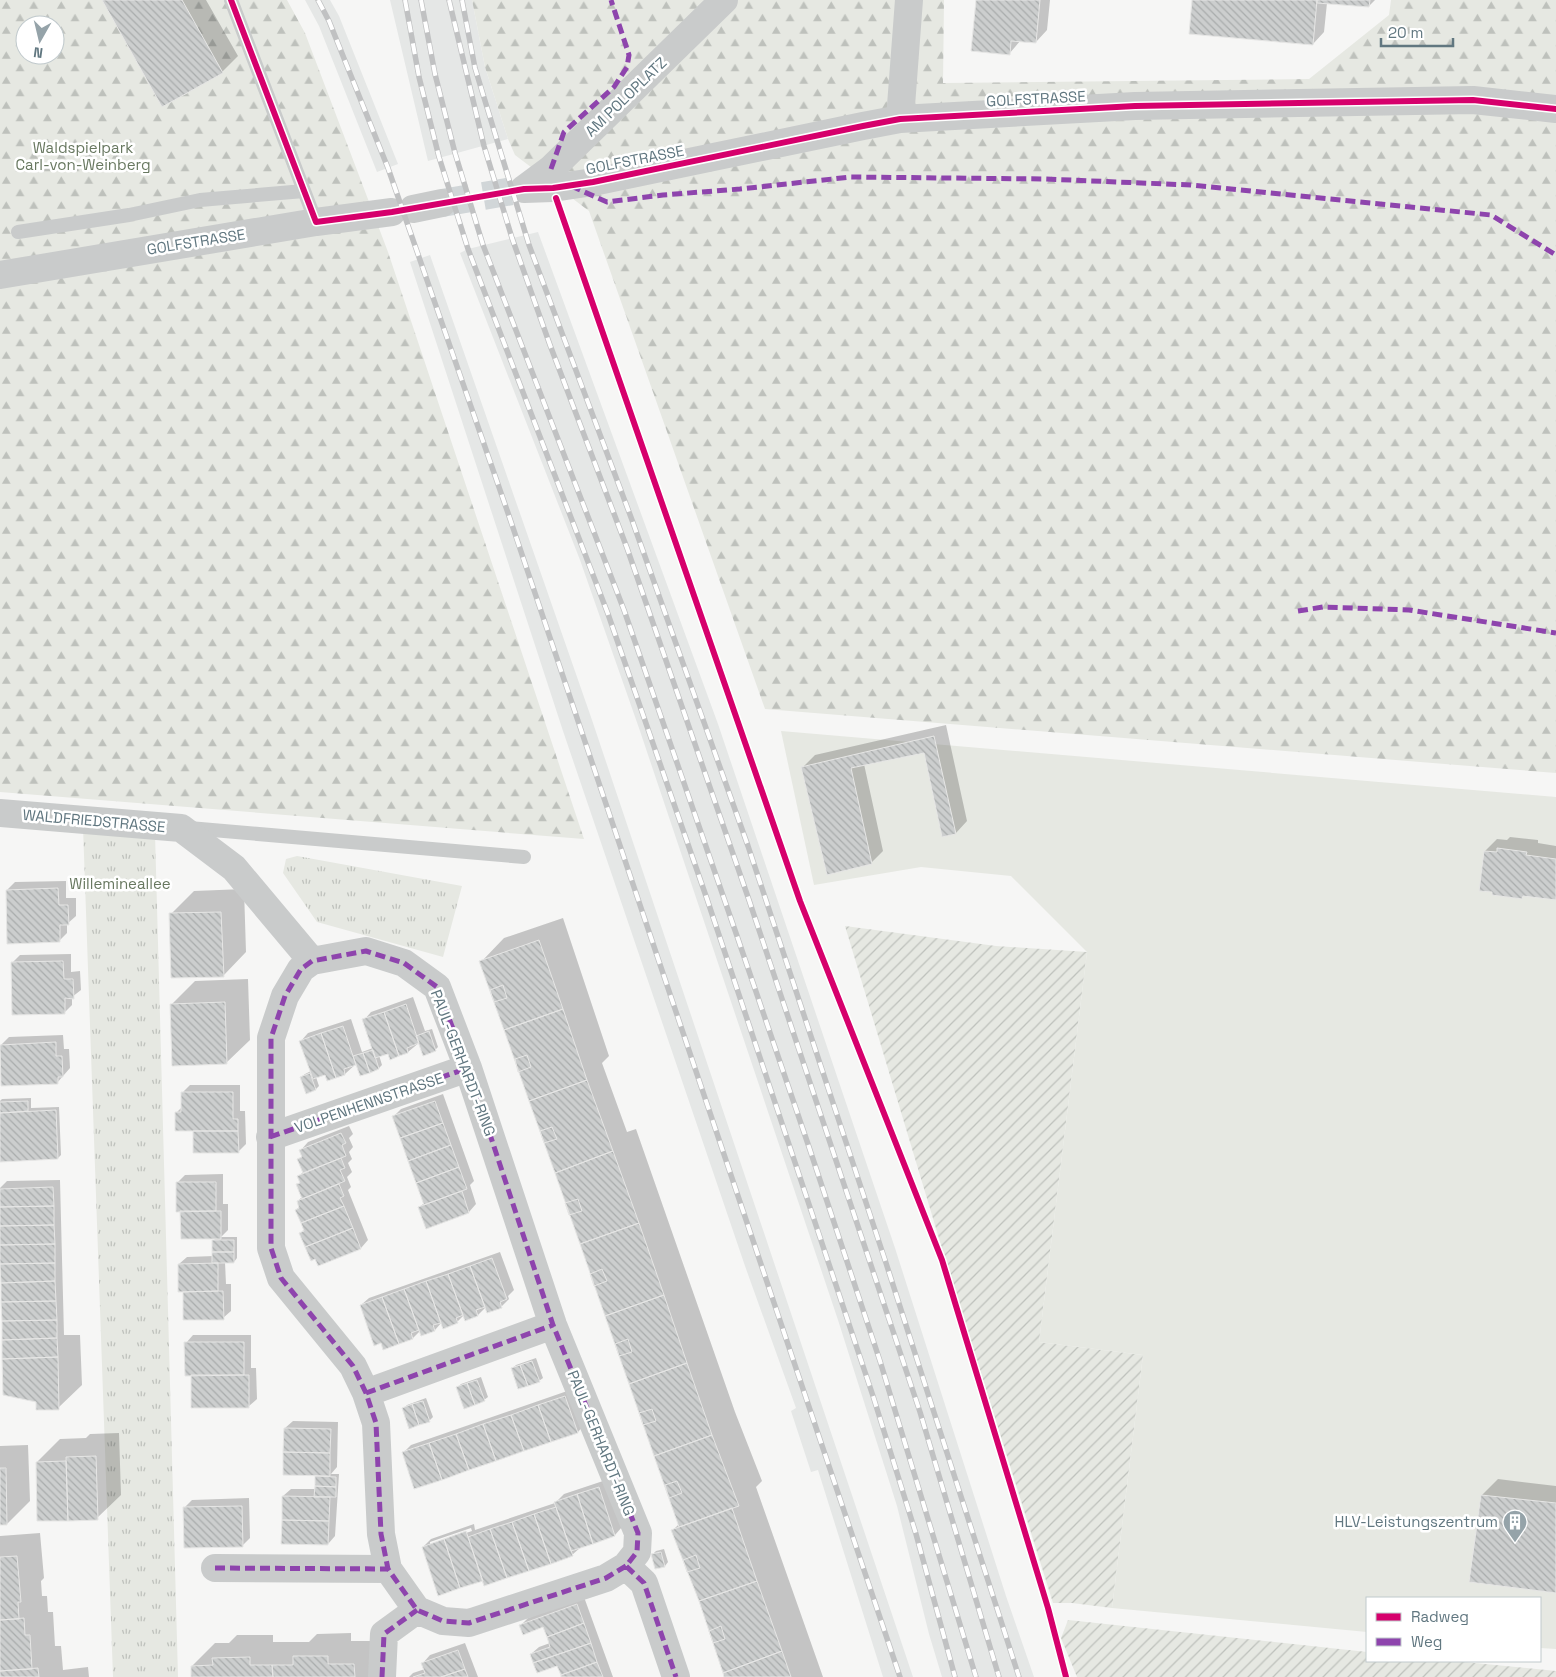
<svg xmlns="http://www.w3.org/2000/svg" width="1556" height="1677" font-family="'Space Grotesk',sans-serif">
	<defs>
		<pattern id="grass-tufts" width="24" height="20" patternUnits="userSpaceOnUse" patternTransform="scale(1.25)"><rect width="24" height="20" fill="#e6e8e2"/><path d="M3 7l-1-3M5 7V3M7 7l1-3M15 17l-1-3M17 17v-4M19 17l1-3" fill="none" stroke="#bec1bc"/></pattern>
		<pattern id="forest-firs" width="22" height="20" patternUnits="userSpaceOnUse" patternTransform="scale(1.25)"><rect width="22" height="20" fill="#e6e8e2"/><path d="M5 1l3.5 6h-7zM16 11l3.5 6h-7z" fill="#bec1bc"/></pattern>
		<pattern id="garden-furrows" width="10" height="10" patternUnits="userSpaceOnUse" patternTransform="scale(1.25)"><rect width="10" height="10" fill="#e6e8e2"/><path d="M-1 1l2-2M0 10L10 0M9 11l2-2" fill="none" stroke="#bec1bc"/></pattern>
		<pattern id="building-back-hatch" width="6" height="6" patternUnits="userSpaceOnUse" patternTransform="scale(1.25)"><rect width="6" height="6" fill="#cccece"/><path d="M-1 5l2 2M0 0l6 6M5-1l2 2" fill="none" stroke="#a9acac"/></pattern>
	</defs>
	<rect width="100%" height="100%" fill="#f6f6f5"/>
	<path fill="#e5e7e6" d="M305 0H330L339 16 398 164 377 172 319 26Z
		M390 0H472L485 67 508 139 428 161Z
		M538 232 718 724 895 1248 1006 1596 1034 1677H942L929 1634 897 1506 838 1320 640 731 580 560 460 253 468 249Z
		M430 255 592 720 913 1677H883L818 1470 811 1472 791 1411 796 1408 745 1266 563 731 410 262Z"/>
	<path fill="url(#grass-tufts)" d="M83 827 155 833 178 1677H113Z
		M297 856 462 886 443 957 317 922 283 873 286 859Z"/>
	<path fill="url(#forest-firs)" fill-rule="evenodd" d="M0 0H287L305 33 388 252 584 839 0 792ZM25 25H55V55H25Z
		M472 0H944L943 83 1309 79 1389 15 1391 0H1556V773L765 709 589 211 515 155 508 139 485 67Z"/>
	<path fill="url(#garden-furrows)" d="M845 926 996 946 1087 952 1039 1342 1143 1355 1112 1608 1072 1603H1053L944 1255Z
		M1068 1620 1367 1652V1661H1454L1556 1671V1677H1077L1061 1638Z"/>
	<path fill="#e6e8e2" d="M781 731 1556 797V1649L1540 1648V1598H1367V1632L1112 1608 1143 1355 1039 1342 1087 952 1011 876 921 867 814 885Z"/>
	<path fill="#0003" fill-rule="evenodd" d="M103 0H206L238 56 222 72Z
		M977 0H1050L1047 30 1036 42 1021 40 1009 54Z
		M1193 0H1375L1369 6 1327 3 1324 32 1313 44Z
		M946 725 967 821 956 833 925 751 864 764 883 851 871 863 803 767 815 755Z
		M1510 837 1538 840V843L1556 846V899L1485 851 1497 839 1507 840Z
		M66 881V898H76V916L67 924V933L60 940 7 890 15 882Z
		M244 889 246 952 223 976 171 914 194 891Z
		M563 918 609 1056 602 1063 627 1132 636 1129 735 1412 762 1481 756 1487 823 1677H726L700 1601 673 1530 679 1524 481 962 504 938Z
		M71 954V972L80 971 81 990 72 997V1005L64 1013 12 963 20 955Z
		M248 979 250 1040 226 1063 172 1004 195 981Z
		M413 997 425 1031 432 1029 438 1047 435 1050 420 1042 408 1052H389L379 1055 382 1065 379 1068 361 1074 357 1063 345 1074 328 1079 326 1074 316 1077 319 1086 316 1089 301 1077 305 1074 311 1071 301 1041 308 1033 351 1019 362 1052 373 1048 364 1020 371 1012Z
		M63 1035 64 1049H69L70 1068 57 1083 1 1045 9 1037Z
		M190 1085H240V1111H245L246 1144 238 1152 194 1130 176 1113 182 1107V1093Z
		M443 1094 474 1181 470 1185 476 1204 469 1212 427 1227 420 1207 424 1203 393 1117 401 1109Z
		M31 1098V1108L59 1107 61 1155 58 1158 0 1135V1101L2 1099Z
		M349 1126 353 1134 349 1138 353 1147 349 1152 352 1159 348 1163 352 1172 347 1177 351 1187 348 1190 368 1240 361 1248 319 1265 301 1233 304 1229 296 1210 300 1206 298 1201 302 1197 297 1185 301 1181 299 1176 304 1171 299 1159 303 1155 301 1150 308 1142Z
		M223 1174V1204H228V1230L221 1237H237V1258L234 1262H225L226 1284H231V1311L223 1318 184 1319V1291L179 1264 187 1257 214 1256V1240L216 1238 182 1210 177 1183 185 1175Z
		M60 1180 64 1335H80L82 1385 58 1408 37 1401 0 1215V1188L7 1181Z
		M500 1252 514 1290 508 1296 509 1299 501 1307H486L478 1315 466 1319 464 1315 457 1322H442L435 1330 421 1334 420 1331 413 1338 361 1305 369 1298Z
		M193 1335H251V1368H256L257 1399 249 1406 192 1374 186 1343Z
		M536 1358 543 1378 539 1381 512 1369 516 1365Z
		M481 1377 488 1397 484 1400 458 1387 461 1384Z
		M573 1389 585 1424 578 1432 403 1453 411 1445Z
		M426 1398 433 1417 429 1421 404 1408 407 1405Z
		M293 1421 338 1422 337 1467 331 1474H339L335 1536 328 1544 283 1496 291 1489H316V1477L318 1475 285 1428Z
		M119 1433 121 1495 97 1518 39 1520 37 1462 60 1439 86 1438 90 1434Z
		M28 1445 30 1501 7 1524H0V1446Z
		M1498 1479 1556 1486V1592L1482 1495Z
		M606 1480 622 1527 615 1535 581 1547 572 1555 483 1579 423 1547 431 1539 474 1524 475 1530 555 1503 564 1494ZM471 1528 472 1531 430 1545V1542Z
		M249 1498 250 1538 242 1546 184 1508 192 1500Z
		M40 1533 44 1578 41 1581 42 1596H47L48 1612H53L55 1646H61L63 1670 88 1667 89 1677H0V1536Z
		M664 1549 668 1562 665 1566 652 1555 656 1551Z
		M584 1597 613 1677H563L558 1664 531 1654 539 1647 550 1643 544 1625H521L528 1618Z
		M351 1633V1641H377L378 1677H192V1666L215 1643H229L237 1635H273V1642H309L317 1634Z
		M465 1643 478 1677H409L413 1673 425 1669 423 1663 430 1655Z"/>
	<path fill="url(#building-back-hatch)" stroke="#e6e6e5" d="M102 0H182L223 73 162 107Z
		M976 0H1040L1036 43 1011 41 1010 55 971 51Z
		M1192 0H1317L1313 45 1189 34Z
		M1317 0H1370L1369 7 1317 3Z
		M934 736 956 834 942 837 924 753 851 768 872 864 827 875 801 767Z
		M1497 848 1527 852 1526 855 1556 859V900L1523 896 1522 899 1492 895V892L1479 891 1484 851 1497 852Z
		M58 888 59 905H68L69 925H60V942L7 944 6 890Z
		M221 912 224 977 171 978 169 913Z
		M539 940 563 1009 504 1030 479 961Z
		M63 961 64 979H73L74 999 65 998V1014L12 1015 11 962Z
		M503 985 507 998 494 1002 490 990Z
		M225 1002 227 1064 172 1066 170 1004Z
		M406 1004 419 1043 407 1048 408 1053 399 1056 384 1012Z
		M563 1009 587 1080 529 1101 504 1030Z
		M384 1012 399 1056 390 1060 388 1054 375 1058 362 1019Z
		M343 1026 356 1065 344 1069 345 1075 336 1078 321 1033Z
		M429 1031 436 1051 423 1056 416 1036Z
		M321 1033 336 1078 327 1081 325 1075 313 1079 299 1041Z
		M56 1042V1056H62L63 1077H58V1084L1 1086 0 1045Z
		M373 1050 379 1069 370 1073 363 1053Z
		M363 1053 370 1073 360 1076 353 1056Z
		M527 1055 531 1067 518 1072 515 1059Z
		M310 1073 316 1090 306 1094 300 1077Z
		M587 1080 613 1151 555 1173 529 1101Z
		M181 1092H233V1119H238V1131H175V1112H181Z
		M28 1101V1111L0 1113V1102Z
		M435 1101 443 1123 400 1138 392 1116Z
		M56 1110 58 1159 0 1162V1113Z
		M443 1123 451 1145 408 1161 400 1138Z
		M552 1127 557 1139 544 1143 540 1131Z
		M193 1131H238L239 1153H193Z
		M341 1133 346 1143 342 1145 346 1156 303 1173 297 1159 302 1157 299 1150Z
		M451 1145 459 1167 416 1183 408 1161Z
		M613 1151 639 1223 580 1244 555 1173Z
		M341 1158 345 1168 340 1170 345 1181 302 1199 296 1184 300 1183 297 1176Z
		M459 1167 467 1189 424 1205 416 1183Z
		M176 1182H216V1211L176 1212Z
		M339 1184 344 1196 340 1198 344 1206 301 1223 295 1210 299 1208 297 1201Z
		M53 1187 54 1206 0 1207V1189Z
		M462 1191 469 1213 426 1229 418 1207Z
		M578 1199 582 1211 569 1215 565 1203Z
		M54 1206V1225L0 1226V1207Z
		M344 1206 353 1228 305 1247 299 1233 304 1231 301 1223Z
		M180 1211H221V1239H181Z
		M639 1223 664 1295 605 1316 580 1244Z
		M54 1225 55 1244 0 1245V1226Z
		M353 1228 361 1249 318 1266 315 1259 311 1261 305 1247Z
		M212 1240H234V1252H212Z
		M55 1244V1263L0 1264V1245Z
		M212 1252H234V1263H212Z
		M492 1258 507 1299 500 1302 502 1308 487 1313 470 1266Z
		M55 1263V1281L1 1283 0 1264Z
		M218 1263V1291L178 1292V1264Z
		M470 1266 485 1307 476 1310 478 1316 465 1321 448 1274Z
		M602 1269 607 1281 594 1286 590 1274Z
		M448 1274 463 1315 456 1318 458 1323 443 1329 426 1281Z
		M55 1281 56 1301 1 1302V1283Z
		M426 1281 441 1323 433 1325 435 1331 421 1336 404 1289Z
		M404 1289 419 1330 411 1333 413 1339 399 1344 382 1297Z
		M223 1291 224 1320H183V1292Z
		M664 1295 687 1363 629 1384 605 1316Z
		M382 1297 399 1344 383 1350 381 1343 374 1346 360 1305Z
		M56 1301 57 1320 2 1321 1 1302Z
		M57 1320V1338L2 1340V1321Z
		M57 1338 58 1357 2 1359V1340Z
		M628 1339 632 1352 619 1356 615 1344Z
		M184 1342H244V1375L185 1376Z
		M58 1357 59 1410H36V1402L3 1395 2 1359Z
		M532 1361 540 1382 528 1386 520 1365Z
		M687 1363 712 1435 654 1456 629 1384Z
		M520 1365 528 1386 518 1389 511 1368Z
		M191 1375H249V1408H191Z
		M477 1380 485 1401 475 1405 467 1383Z
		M467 1383 475 1405 464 1409 456 1387Z
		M565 1396 578 1433 551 1442 538 1405Z
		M423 1401 430 1422 419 1425 412 1404Z
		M412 1404 419 1425 409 1429 402 1408Z
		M538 1405 551 1442 524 1451 511 1415Z
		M652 1409 656 1421 643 1425 639 1413Z
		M511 1415 524 1451 496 1461 483 1424Z
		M483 1424 496 1461 469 1470 456 1434Z
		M284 1428 331 1429 330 1453 283 1452Z
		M456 1434 469 1470 442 1480 429 1443Z
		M712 1435 739 1506 679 1527 654 1456Z
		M429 1443 442 1480 414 1489 402 1452Z
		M283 1452 330 1453V1476L283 1475Z
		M96 1456 98 1520 68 1521 66 1457Z
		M66 1461 68 1521H37L36 1462Z
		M0 1468H6L7 1525H0Z
		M315 1476 336 1477V1487L315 1486Z
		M677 1481 682 1493 669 1498 665 1485Z
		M315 1486 336 1487V1497H314Z
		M599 1487 615 1536 593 1544 577 1494Z
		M577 1494 593 1544 571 1551 554 1502Z
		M1481 1495 1556 1503V1593L1469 1582Z
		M282 1496 330 1497 329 1521 282 1520Z
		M242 1506 243 1547 184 1548 183 1507Z
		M556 1507 573 1556 551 1564 534 1514Z
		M732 1508 757 1581 699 1601 671 1530Z
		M534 1514 551 1564 529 1571 512 1522Z
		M282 1520 329 1521 328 1545 281 1544Z
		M512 1522 529 1571 507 1578 490 1529Z
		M490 1529 507 1578 484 1586 468 1537Z
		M466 1531 483 1581 460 1588 444 1539Z
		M444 1539 460 1588 438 1596 422 1547Z
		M661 1552 665 1567 655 1569 651 1554Z
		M696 1555 700 1568 687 1572 683 1560Z
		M17 1556 21 1602H18L19 1619 0 1620V1557Z
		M757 1581 782 1651 723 1673 699 1601Z
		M577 1604 584 1623 547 1637 543 1627 523 1635 519 1625Z
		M24 1618 25 1635H30L32 1669 0 1671V1620Z
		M584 1623 591 1643 533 1663 530 1654 550 1647 547 1637Z
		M721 1626 725 1639 713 1643 709 1631Z
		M591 1643 597 1662 561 1675 557 1666 537 1673 533 1663Z
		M458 1650 465 1669 441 1677H413L425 1673 421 1663Z
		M782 1651 791 1677H724L723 1673Z
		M293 1656H328V1664H354L355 1677H273L272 1665H293Z
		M250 1657V1665H272L273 1677H191V1666L213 1665 212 1658Z
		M597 1662 603 1677H561V1675Z
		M38 1668 39 1677H0V1671Z
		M465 1669 468 1677H441Z"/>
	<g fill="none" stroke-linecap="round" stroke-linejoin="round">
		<path stroke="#d1d6d8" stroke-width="28" stroke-dasharray="28 14" stroke-linecap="butt" d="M442 203 524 189"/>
		<path stroke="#c9cbcb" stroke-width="14" d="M231 0 316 222
			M18 232 129 215 200 200 304 191
			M189 828 524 857"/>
		<path stroke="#c9cbcb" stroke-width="28" d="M900 119 909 0
			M524 189 553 188 593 182 863 126 900 119 1135 106 1473 100 1556 109
			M524 189 551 169 724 0
			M413 209 442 203
			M0 275 316 222 392 212
			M0 813 181 828 234 868 312 961
			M270 1137 468 1068
			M366 1393 553 1325
			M626 1566 606 1578 469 1623 443 1621 417 1610 388 1569 381 1534 376 1423 366 1393 353 1366 281 1278 271 1248V1038L285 996 301 969 312 961 366 951 404 963 437 987 468 1068 553 1325 638 1533 637 1552 626 1566 644 1583 676 1677
			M215 1568 388 1569
			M382 1677 384 1634 417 1610"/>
		<defs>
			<path id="rail" d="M318 0 329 21 388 168 508 513 900 1677
				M405 0 419 77 439 157 468 249 608 614 707 899 873 1396 916 1534 955 1677
				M421 0 435 74 455 153 483 245 624 610 737 936 809 1147 880 1361 976 1677
				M449 0 484 146 512 238 550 345 627 548 749 900 920 1412 999 1677
				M462 0 475 68 529 245 632 520 748 846 886 1263 1019 1677"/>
		</defs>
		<use href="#rail" stroke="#c0c1c2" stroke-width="5.5"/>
		<use href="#rail" stroke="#fff" stroke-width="4" stroke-dasharray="11" stroke-linecap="butt"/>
		<path stroke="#8e44ad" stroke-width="5" stroke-dasharray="10 5" stroke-linecap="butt" d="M551 169 564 132 614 87 627 67 629 55 611 0
			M571 186 607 202 663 195 740 189 851 177 1044 179 1191 185 1491 215 1556 255
			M1298 611 1323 607 1409 610 1556 633
			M270 1137 468 1068
			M366 1393 553 1325
			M626 1566 606 1578 469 1623 443 1621 417 1610 388 1569 381 1534 376 1423 366 1393 353 1366 281 1278 271 1248V1038L285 996 301 969 312 961 366 951 404 963 437 987 468 1068 553 1325 638 1533 637 1552 626 1566 644 1583 676 1677
			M215 1568 388 1569
			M382 1677 384 1634 417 1610"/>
		<defs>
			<path id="cycleway" d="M231 0 316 222 392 212 524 189 553 188 593 182 863 126 900 119 1135 106 1473 100 1556 109
				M556 198 800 901 942 1260 1048 1608 1066 1677"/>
		</defs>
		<use href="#cycleway" stroke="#fff" stroke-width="9"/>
		<use href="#cycleway" stroke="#d6006c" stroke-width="6"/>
	</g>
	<defs>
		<symbol id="building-pin" viewBox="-11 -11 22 30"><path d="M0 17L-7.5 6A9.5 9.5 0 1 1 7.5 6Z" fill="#95a3a9" stroke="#fff"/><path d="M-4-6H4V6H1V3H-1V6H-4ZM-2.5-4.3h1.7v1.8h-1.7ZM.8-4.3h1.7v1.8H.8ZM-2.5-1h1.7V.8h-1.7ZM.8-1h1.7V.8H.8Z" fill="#fff"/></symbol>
	</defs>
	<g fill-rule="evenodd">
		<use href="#building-pin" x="1501" y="1508" width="28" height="38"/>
	</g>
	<g text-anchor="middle" stroke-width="5" stroke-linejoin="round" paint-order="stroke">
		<g font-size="15" fill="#617780" stroke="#fff">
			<text transform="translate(626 97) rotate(-44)" y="5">AM POLOPLATZ</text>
			<text transform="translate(1036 99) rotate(-3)" y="5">GOLFSTRASSE</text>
			<text transform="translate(635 160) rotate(-11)" y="5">GOLFSTRASSE</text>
			<text transform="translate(196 242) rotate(-9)" y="5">GOLFSTRASSE</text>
			<text transform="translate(94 821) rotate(5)" y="5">WALDFRIEDSTRASSE</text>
			<text transform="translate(463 1063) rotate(69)" y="5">PAUL-GERHARDT-RING</text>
			<text transform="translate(369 1103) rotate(-19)" y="5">VOLPENHENNSTRASSE</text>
			<text transform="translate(601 1443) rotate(68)" y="5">PAUL-GERHARDT-RING</text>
		</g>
		<g font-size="15" fill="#687860" stroke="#fff">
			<text x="83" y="153">Waldspielpark<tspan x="83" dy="17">Carl-von-Weinberg</tspan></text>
			<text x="120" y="889">Willemineallee</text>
		</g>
		<g font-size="15" fill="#617780" stroke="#fff" text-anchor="end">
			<text x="1498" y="1527">HLV-Leistungszentrum</text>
		</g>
	</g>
	<rect x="1366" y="1597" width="175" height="65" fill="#ffffff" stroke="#c0c9cc"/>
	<rect x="1376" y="1613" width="25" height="8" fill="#d6006c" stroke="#c0c9cc"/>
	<text x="1411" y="1622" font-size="15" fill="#617780">Radweg</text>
	<rect x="1376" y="1638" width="25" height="8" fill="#8e44ad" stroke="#c0c9cc"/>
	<text x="1411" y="1647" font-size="15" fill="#617780">Weg</text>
	<g transform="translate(40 40) rotate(188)"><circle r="24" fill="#ffffff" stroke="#c0c9cc"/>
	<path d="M0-4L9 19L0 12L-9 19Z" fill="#95a3a9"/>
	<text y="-8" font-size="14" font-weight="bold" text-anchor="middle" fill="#617780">N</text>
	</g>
	<path d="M1381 38v8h72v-8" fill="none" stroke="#617780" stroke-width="2.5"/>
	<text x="1388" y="38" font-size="15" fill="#617780" stroke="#ffffff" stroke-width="4" paint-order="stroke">20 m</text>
</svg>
